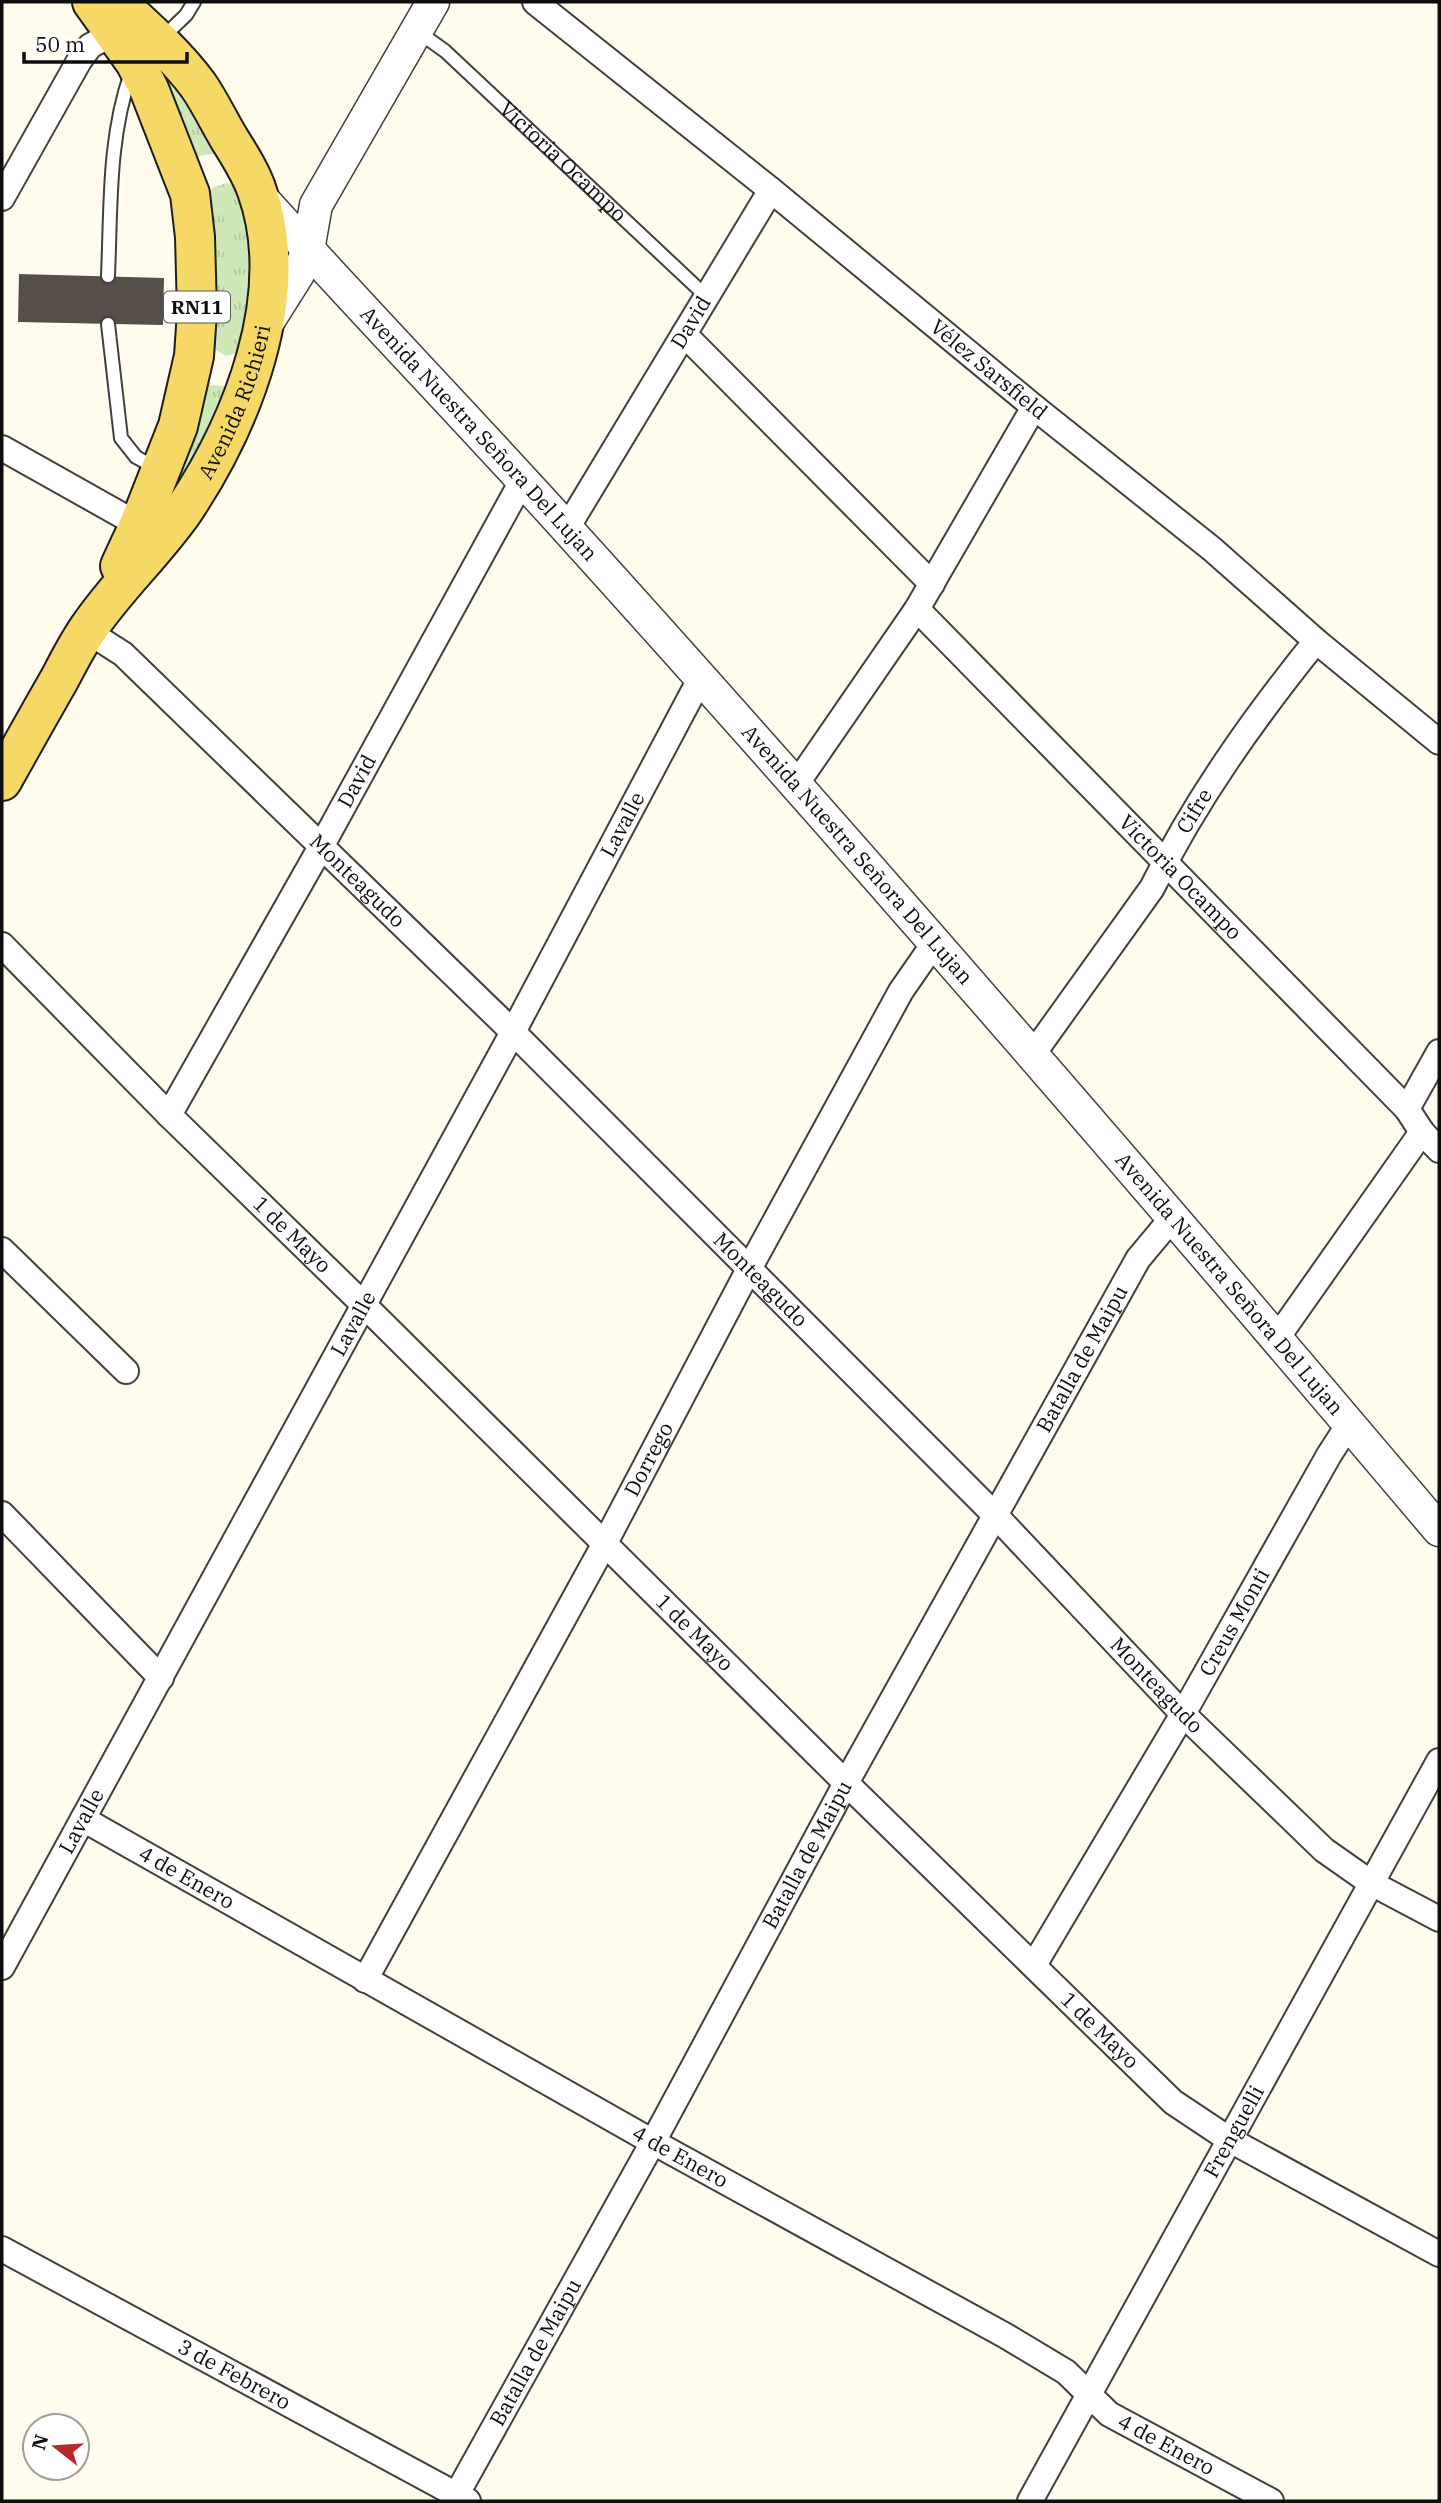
<svg xmlns="http://www.w3.org/2000/svg" width="1441" height="2503" font-family="'IBM Plex Serif',serif">
	<defs>
		<pattern id="grass-tufts" width="24" height="20" patternUnits="userSpaceOnUse" patternTransform="scale(1.75)"><rect width="24" height="20" fill="#cfe8b8"/><path d="M3 7l-1-3M5 7V3M7 7l1-3M15 17l-1-3M17 17v-4M19 17l1-3" fill="none" stroke="#b1c69d"/></pattern>
	</defs>
	<rect width="100%" height="100%" fill="#fffced"/>
	<path fill="url(#grass-tufts)" d="M160 66 226 152 204 155 195 158 155 69Z
		M227 183 240 188 258 259 238 353 226 356 214 349 205 337 202 199 214 187Z
		M203 379 211 385 234 387 215 435 148 526Z"/>
	<path fill="#554e49" d="M19 274 164 278 163 325 18 322Z"/>
	<g fill="none" stroke-linecap="round" stroke-linejoin="round">
		<defs>
			<g id="service">
				<path id="s1" d="M417 31 445 51 707 297"/>
				<path d="M162 38 186 15 194 2"/>
				<path d="M108 276C111 208 108 138 131 73"/>
				<path d="M108 324 121 438 136 457 158 469"/>
			</g>
			<g id="minor">
				<path id="s2" d="M535 2 771 190 1034 407 1212 549 1316 641 1439 742"/>
				<path d="M2 198 79 61 90 46 114 33"/>
				<path d="M684 334 932 584"/>
				<path d="M2 448 139 525"/>
				<path id="s3" d="M567 528 771 190"/>
				<path id="s4" d="M917 609 1407 1109 1422 1132 1439 1150"/>
				<path id="s5" d="M87 631 123 654 513 1032 996 1516 1183 1714 1324 1850 1371 1883 1439 1919"/>
				<path d="M795 786 917 609 1034 407"/>
				<path id="s6" d="M2 945 169 1115 364 1305 846 1783 1173 2102 1230 2140 1439 2254"/>
				<path id="s7" d="M1033 1054 1152 888C1196 799 1254 718 1316 641"/>
				<path d="M1407 1109 1439 1052"/>
				<path id="s8" d="M169 1115 322 845 522 481"/>
				<path d="M2 1250 126 1371"/>
				<path d="M1277 1338 1422 1132"/>
				<path d="M2 1514 161 1678"/>
				<path id="s9" d="M83 1819 653 2142 1006 2336 1066 2372 1109 2414 1271 2501"/>
				<path id="s10" d="M1034 1965 1183 1714 1329 1455 1349 1424"/>
				<path id="s11" d="M2 1967 513 1032 700 679"/>
				<path id="s12" d="M365 1980 605 1543 749 1269 901 991 935 942"/>
				<path id="s13" d="M2 2249 468 2501"/>
				<path id="s14" d="M453 2501 653 2142 846 1783 1138 1259 1173 1217"/>
				<path id="s15" d="M1030 2501 1439 1761"/>
			</g>
			<g id="tertiary">
				<path id="s16" d="M258 194C360 308 466 417 568 530 865 858 1154 1193 1439 1530"/>
				<path d="M264 328 298 274 308 250 316 205 433 2"/>
			</g>
			<g id="primary">
				<path d="M92 2 135 62 149 89 190 194 195 237 197 312 194 356 178 426 139 525 120 566"/>
				<path id="s17" d="M2 781C21 747 40 713 59 680 68 663 77 645 88 629 116 587 155 552 184 510 242 423 294 295 257 191 251 173 240 156 230 140 219 122 210 102 198 85 175 54 145 28 117 2"/>
			</g>
		</defs>
		<use href="#service" stroke="#404040" stroke-width="16"/>
		<use href="#minor" stroke="#404040" stroke-width="28"/>
		<use href="#tertiary" stroke="#404040" stroke-width="35"/>
		<use href="#primary" stroke="#1e1e1e" stroke-width="42"/>
		<use href="#service" stroke="#fff" stroke-width="12"/>
		<use href="#minor" stroke="#fff" stroke-width="24"/>
		<use href="#tertiary" stroke="#fff" stroke-width="32"/>
		<use href="#primary" stroke="#f5d866" stroke-width="38"/>
	</g>
	<g text-anchor="middle" stroke-width="7" stroke-linejoin="round" paint-order="stroke">
		<rect fill="#fff" stroke="#565656" stroke-width="2" x="164" y="291.5" width="66" height="31" rx="5"/>
		<g font-size="19" font-weight="bold" fill="#0d0d0d">
			<text x="197" y="314">RN11</text>
		</g>
		<g font-size="21" fill="#0d0d0d" stroke="#fff">
			<text dy="7" stroke="none"><textPath href="#s1" startOffset="196">Victoria Ocampo</textPath></text>
			<text dy="7" stroke="none"><textPath href="#s3" startOffset="240">David</textPath></text>
			<text dy="7" stroke="none"><textPath href="#s2" startOffset="584">Vélez Sarsfield</textPath></text>
			<text dy="7" stroke="none"><textPath href="#s17" startOffset="448">Avenida Richieri</textPath></text>
			<text dy="7" stroke="none"><textPath href="#s16" startOffset="326">Avenida Nuestra Señora Del Lujan</textPath></text>
			<text dy="7" stroke="none"><textPath href="#s8" startOffset="383">David</textPath></text>
			<text dy="7" stroke="none"><textPath href="#s7" startOffset="292">Cifre</textPath></text>
			<text dy="7" stroke="none"><textPath href="#s11" startOffset="1300">Lavalle</textPath></text>
			<text dy="7" stroke="none"><textPath href="#s16" startOffset="892">Avenida Nuestra Señora Del Lujan</textPath></text>
			<text dy="7" stroke="none"><textPath href="#s4" startOffset="376">Victoria Ocampo</textPath></text>
			<text dy="7" stroke="none"><textPath href="#s5" startOffset="369">Monteagudo</textPath></text>
			<text dy="7" stroke="none"><textPath href="#s6" startOffset="410">1 de Mayo</textPath></text>
			<text dy="7" stroke="none"><textPath href="#s5" startOffset="936">Monteagudo</textPath></text>
			<text dy="7" stroke="none"><textPath href="#s16" startOffset="1460">Avenida Nuestra Señora Del Lujan</textPath></text>
			<text dy="7" stroke="none"><textPath href="#s11" startOffset="733">Lavalle</textPath></text>
			<text dy="7" stroke="none"><textPath href="#s14" startOffset="1304">Batalla de Maipu</textPath></text>
			<text dy="7" stroke="none"><textPath href="#s12" startOffset="593">Dorrego</textPath></text>
			<text dy="7" stroke="none"><textPath href="#s10" startOffset="397">Creus Monti</textPath></text>
			<text dy="7" stroke="none"><textPath href="#s6" startOffset="976">1 de Mayo</textPath></text>
			<text dy="7" stroke="none"><textPath href="#s5" startOffset="1503">Monteagudo</textPath></text>
			<text dy="7" stroke="none"><textPath href="#s11" startOffset="166">Lavalle</textPath></text>
			<text dy="7" stroke="none"><textPath href="#s14" startOffset="737">Batalla de Maipu</textPath></text>
			<text dy="7" stroke="none"><textPath href="#s9" startOffset="119">4 de Enero</textPath></text>
			<text dy="7" stroke="none"><textPath href="#s6" startOffset="1544">1 de Mayo</textPath></text>
			<text dy="7" stroke="none"><textPath href="#s15" startOffset="422">Frenguelli</textPath></text>
			<text dy="7" stroke="none"><textPath href="#s9" startOffset="686">4 de Enero</textPath></text>
			<text dy="7" stroke="none"><textPath href="#s14" startOffset="170">Batalla de Maipu</textPath></text>
			<text dy="7" stroke="none"><textPath href="#s13" startOffset="264">3 de Febrero</textPath></text>
			<text dy="7" stroke="none"><textPath href="#s9" startOffset="1253">4 de Enero</textPath></text>
		</g>
	</g>
	<rect width="1441" height="2503" fill="none" stroke="#0d0d0d" stroke-width="7"/>
	<g transform="translate(56 2447) rotate(287)"><circle r="33" fill="#ffffff" stroke="#9e9e9e" stroke-width="2"/>
	<path d="M0-5L12 26L0 18L-12 26Z" fill="#b92829"/>
	<text y="-10" font-size="19" font-weight="bold" text-anchor="middle" fill="#0d0d0d">N</text>
	</g>
	<path d="M24 52v10h163v-10" fill="none" stroke="#0d0d0d" stroke-width="3.5"/>
	<text x="35" y="52" font-size="21" fill="#0d0d0d" stroke="#ffffff" stroke-width="5" paint-order="stroke">50 m</text>
</svg>
